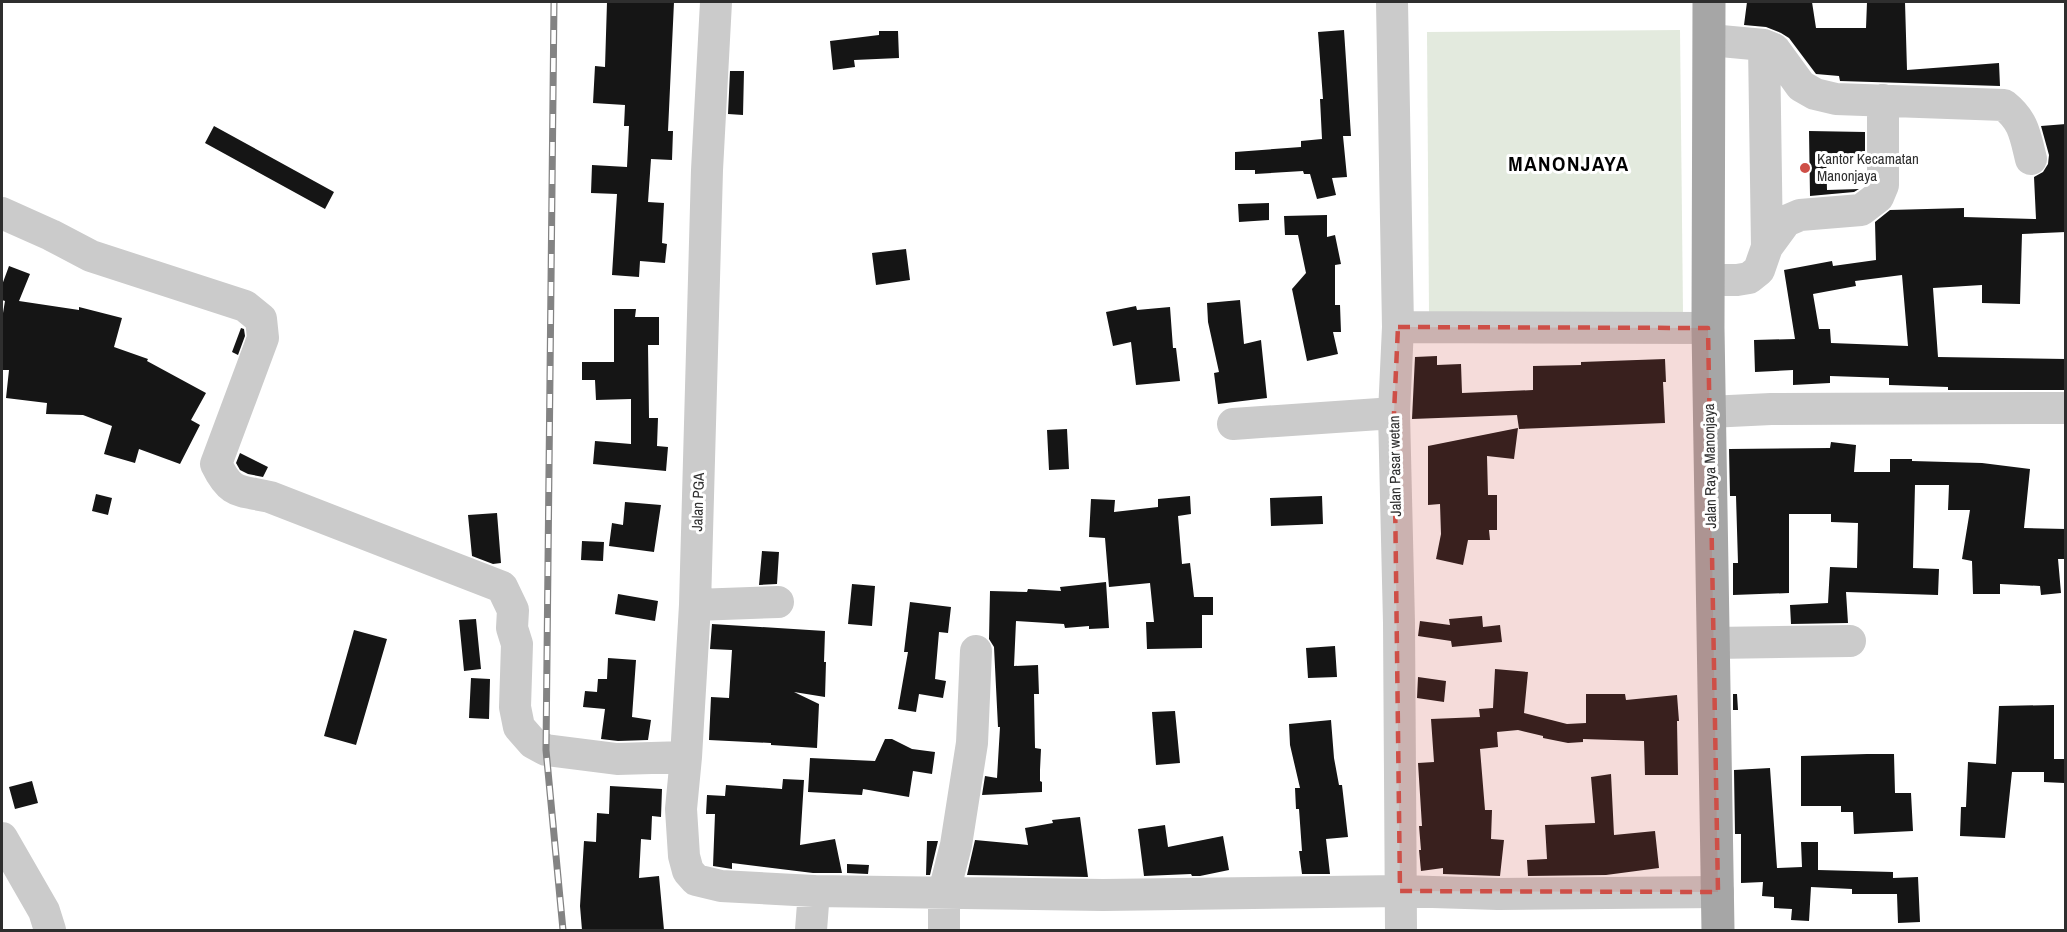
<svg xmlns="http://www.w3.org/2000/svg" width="2067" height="932" font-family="'Archivo Narrow',sans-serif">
	<rect width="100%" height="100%" fill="#fff"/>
	<path fill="#e3eade" d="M1680 30 1683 313 1429 314 1427 32Z"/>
	<path fill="#151515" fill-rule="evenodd" d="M607 2H674L668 131H673L672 160 651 159 648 202 664 203 662 243 667 244 665 263 640 261 639 277 612 275 617 194 591 193 592 165 627 167 629 126H624L625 105 593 103 595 66 605 67Z
		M1747 2H1812L1816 28H1866L1867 2H1905L1907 70 1999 63 2000 86 1840 81 1839 76 1816 74 1789 38 1781 33 1766 27 1744 25Z
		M1344 30 1351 136H1343L1347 177 1332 178 1336 195 1317 199 1310 174H1304L1303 171 1255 174V170H1235V152L1301 147V141L1322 139 1320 99H1323L1318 32Z
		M879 31H898L899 58 854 60 855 67 833 70 830 41 879 35Z
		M730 71H744L743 115 728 114Z
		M2066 124V232L2022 234 2020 304 1982 303V285L1933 288 1938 357 2066 359V390H1948V387L1889 385V378L1830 376V383L1793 385V370L1755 372 1754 340 1795 339 1784 270 1832 261 1833 266 1876 260 1875 222 1890 210 1964 208V217L2036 219 2034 177 2043 172 2048 164 2049 155 2041 126ZM1902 275 1908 346 1831 343 1830 329H1819L1813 294 1856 286 1855 281Z
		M214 126 334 192 325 209 205 143Z
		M1809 131 1865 132V155H1826L1827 190 1859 189 1854 192 1810 196Z
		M1269 203V220L1239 222 1238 204Z
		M1327 215V237L1335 235 1341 264 1335 265V305H1340L1341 332H1333L1338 354 1307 361 1292 289 1306 273 1298 235H1285L1284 216Z
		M906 249 910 280 876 285 872 253Z
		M9 266 30 274 19 301 79 310V307L122 318 114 347 148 359 147 361 206 393 191 420 200 425 180 464 139 449 135 463 104 454 112 426 83 415 46 414 47 403 6 398 9 370H2V319L5 301 2 300V285Z
		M1240 300 1244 344 1261 340 1267 398 1218 404 1214 373 1219 372 1208 322 1207 303Z
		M1136 306 1137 310 1170 307 1173 348H1176L1180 381 1136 385 1131 342 1113 346 1106 312Z
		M614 309H636L635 317H659V345H648L649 418H658L657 446 668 447 666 471 593 464 595 441 631 444V399L596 400 595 380H582V362H614Z
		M241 328 244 329 245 336 238 355 232 352Z
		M1437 356V365L1461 364 1462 393 1533 390V366L1581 365V362L1665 359 1666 382H1663L1665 423 1519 429 1517 415 1412 419 1415 357Z
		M1518 428 1514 459 1487 456 1488 495H1497V530H1489L1490 540H1468L1463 565 1436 559 1441 534 1440 504 1428 505V446Z
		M1067 429 1069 469 1049 470 1047 430Z
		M1831 442 1856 445 1854 472H1890V459H1912V461L1982 463 2030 469 2024 528 2066 529V559H2058L2061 593 2041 595 2040 586 2000 584V594H1973L1972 561 1962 559 1970 510H1948L1949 485H1915L1913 568 1939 569 1938 595 1846 592 1848 623 1791 624 1790 605 1828 603 1830 567 1857 568 1858 523 1831 522V514H1789V593L1733 595V563H1738L1736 496H1730L1729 449 1830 448Z
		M240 453 268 467 263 477 248 474 240 470 236 463Z
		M96 494 112 498 108 515 92 511Z
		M1190 496 1191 514 1178 516 1182 564 1190 563 1194 597H1213V615H1202V648L1147 649 1146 622H1154L1150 583 1109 587 1105 538 1089 537 1091 499 1115 500 1114 512 1158 507V499Z
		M1322 496 1323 524 1271 526 1270 498Z
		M625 502 661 505 654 552 609 546 612 523 623 525Z
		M497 513 501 563 493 564 472 556 468 515Z
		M582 541 604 542 603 561 581 560Z
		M762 551 779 552 777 584 759 585Z
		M1106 582 1109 628 1089 629V626L1065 628 1064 624 1016 621 1014 666 1038 665 1039 694H1034L1035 748 1041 749 1040 770V781L1042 782V792L982 795 985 776 997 778 1000 727H998L994 647 989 639 990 591 1027 592 1028 589 1061 591 1060 587Z
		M852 584 875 586 872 626 848 624Z
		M618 594 658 601 655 621 615 614Z
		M910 602 951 607 948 633 939 632 935 679 946 681 943 698 919 694 916 712 898 709 908 652H904Z
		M1482 616 1483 627 1500 625 1502 642 1452 647 1451 641 1418 636 1420 621 1450 625 1449 619Z
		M476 619 481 669 464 671 459 620Z
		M712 624 825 631 824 662H826L825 697 794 692 819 704 817 748 771 745V743L709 740 711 697 729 698 732 650 710 649Z
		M354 630 387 639 356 745 324 736Z
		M1335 646 1337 677 1308 678 1306 648Z
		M608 658 636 660 632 717 651 720 648 740 618 741 601 739 605 709 583 707 585 691 597 692 598 679H607Z
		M1495 669 1528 672 1524 713 1567 724 1586 723V694H1625L1626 700 1677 695 1679 721H1677L1678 775H1645L1644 741 1583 739V742L1568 743 1543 738V736L1518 730 1497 732 1498 747 1480 749 1485 810H1492L1491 839 1504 840 1500 876 1443 874V868L1421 871 1419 850H1421L1419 826H1422L1418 763 1434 762 1431 719 1480 717 1479 709 1493 708Z
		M1418 677 1446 681 1444 702 1417 698Z
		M471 678 490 679 489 719 469 718Z
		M1733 694H1737L1738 710H1733Z
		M2054 705V759H2064V783L2044 782V772H2012L2005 838 1960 836 1961 807H1966L1968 762 1996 764 1999 706Z
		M1175 711 1180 763 1156 765 1152 712Z
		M1331 720 1334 758 1339 785H1342L1348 837 1326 839 1330 874H1302L1299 851H1302L1299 809H1296L1295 788H1300L1290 745 1289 724Z
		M885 739H892L912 749 935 752 932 774 913 771 909 797 863 789 862 795 808 792 810 758 875 761Z
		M1867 754H1894L1895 793H1911L1913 831 1854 834 1853 812H1841V806H1801V756Z
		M1770 768 1777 868 1802 867 1801 842H1818V870L1893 872V878L1918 877 1920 922 1898 923 1897 894H1852V889L1811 887 1809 921 1791 920 1792 909 1774 908V897L1762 896 1763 882 1741 883V834H1735L1734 770Z
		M1611 774 1614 835 1655 831 1659 868 1606 875 1528 876 1527 860 1547 859 1545 825 1595 823 1591 777Z
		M783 779 804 780 800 845 835 839 842 873H813L732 863V869L713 866 715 814H706L707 795 725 796 726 785 782 789Z
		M32 781 38 803 15 809 9 787Z
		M610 786 662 789 661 817 652 816 651 840 641 839 639 878 659 876 664 930H582L580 906 584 841 596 842 597 813 609 814Z
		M1080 817 1088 877 967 875 975 840 1028 845 1025 828 1053 823 1052 820Z
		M1165 825 1168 847 1223 836 1229 870 1200 876H1192L1191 874 1144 876 1138 829Z
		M927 841H938L930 875H926Z
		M847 864 869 865 868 874 847 873Z"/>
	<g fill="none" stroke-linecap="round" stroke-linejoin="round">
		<path stroke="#cbcbcb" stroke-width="32" d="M716 2 707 170 695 605 686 757 681 809 684 856 688 871 696 880 721 886 814 891 1103 895 1400 891 1498 894 1718 892
			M1392 2 1398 327 1394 413 1399 623 1401 930
			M1710 40 1764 45 1774 49 1801 86 1815 94 1836 99 2004 105C2024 121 2025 135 2031 159
			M1764 45 1767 247
			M2 213 51 235 91 256 245 306 261 319 263 338 216 464C231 495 239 490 270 497L502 587 513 610 512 628 517 644 515 707 519 727 533 743 546 750 617 759 686 757
			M1708 280H1737L1749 278 1759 270 1767 247 1786 221 1800 215 1861 210 1878 197 1883 185V100
			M1398 327 1708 328
			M1709 412 1771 409 2066 408
			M1233 424 1394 413
			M695 605 778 602
			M1713 643 1850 641
			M2 838 44 911 50 930
			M811 930 814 891
			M944 930V892L956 845 972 743 976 651"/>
		<path stroke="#a6a6a6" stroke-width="33" d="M1709 2 1708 328 1718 930"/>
		<defs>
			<path id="rail" d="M554 2 546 750 563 930"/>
		</defs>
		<use href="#rail" stroke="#838383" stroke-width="7"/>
		<use href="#rail" stroke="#fff" stroke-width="4.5" stroke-dasharray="14" stroke-linecap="butt"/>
	</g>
	<path fill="#ce4f47" fill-opacity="0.2" stroke="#ce4f47" stroke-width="4.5" stroke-dasharray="12 8" stroke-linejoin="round" d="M1398 327 1708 328 1718 892 1400 891 1394 413Z"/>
	<circle fill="#ce4f47" stroke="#fff" stroke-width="2" cx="1805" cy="168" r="6"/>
	<g text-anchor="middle" stroke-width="6" stroke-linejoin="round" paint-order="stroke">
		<g font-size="15" fill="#2e2e2e" stroke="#fff" text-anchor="start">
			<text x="1817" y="164">Kantor Kecamatan<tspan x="1817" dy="17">Manonjaya</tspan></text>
		</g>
		<g font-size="15" fill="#2e2e2e" stroke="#fff">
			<text transform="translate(1395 466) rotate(-91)" y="5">Jalan Pasar wetan</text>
			<text transform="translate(1710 466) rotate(-91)" y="5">Jalan Raya Manonjaya</text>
			<text transform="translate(698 502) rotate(-88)" y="5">Jalan PGA</text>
		</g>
		<g font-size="21" font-weight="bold" letter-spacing="1.5" fill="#000" stroke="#fff">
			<text x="1569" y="171">MANONJAYA</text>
		</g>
	</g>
	<rect width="2067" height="932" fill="none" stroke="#2e2e2e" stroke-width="6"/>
</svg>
